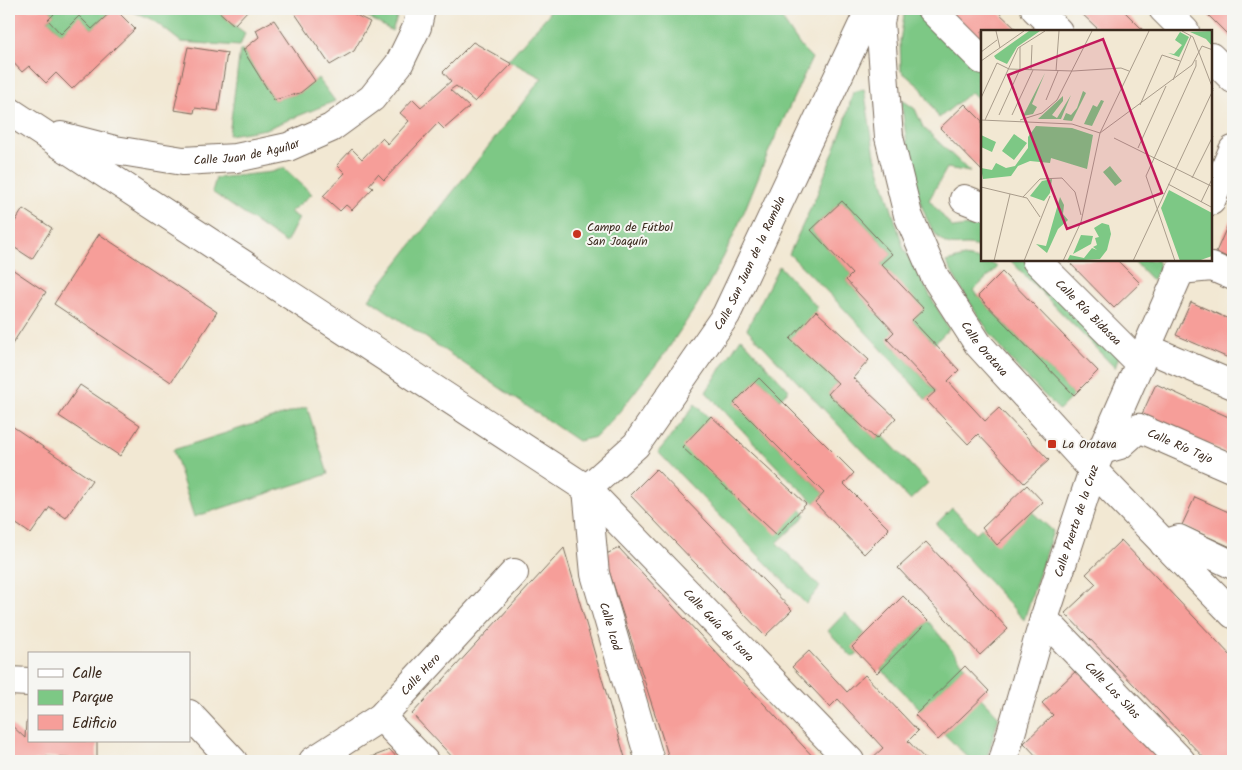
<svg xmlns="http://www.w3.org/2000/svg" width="1242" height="770" font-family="Kalam,sans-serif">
	<rect width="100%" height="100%" fill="#f6f6f2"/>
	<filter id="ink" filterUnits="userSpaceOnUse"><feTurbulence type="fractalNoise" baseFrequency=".02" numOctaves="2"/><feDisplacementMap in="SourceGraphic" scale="10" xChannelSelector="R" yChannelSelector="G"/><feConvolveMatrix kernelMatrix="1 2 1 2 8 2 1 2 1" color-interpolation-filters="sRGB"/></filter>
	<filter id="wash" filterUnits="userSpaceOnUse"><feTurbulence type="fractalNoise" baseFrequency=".0096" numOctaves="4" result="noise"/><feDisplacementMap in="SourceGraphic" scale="20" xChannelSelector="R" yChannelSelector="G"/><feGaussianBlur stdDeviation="1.12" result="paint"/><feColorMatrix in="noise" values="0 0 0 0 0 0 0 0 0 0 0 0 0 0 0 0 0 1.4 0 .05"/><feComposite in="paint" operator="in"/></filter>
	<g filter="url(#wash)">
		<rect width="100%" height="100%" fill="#f2e8d3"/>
		<path fill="#7dc885" stroke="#5c7952" d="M49 9H114L92 29 79 17 61 34 48 20 54 14Z
			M127 9H194L200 14 205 9H216L234 25 245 33 240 46 181 42 153 20Z
			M354 9H400L392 31Z
			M549 9H775L801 47 812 58 768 153 744 212 724 256 697 305 666 352 620 411 596 437 578 441 369 299 542 78 508 60 548 15Z
			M905 9H925L982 66V102L971 92 939 118 921 88 901 71 900 41Z
			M240 50H243L274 100 300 93 318 78 335 101 266 129 229 135Z
			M864 89 875 156 904 249 949 329 934 344 912 320 923 309 881 264 892 254 842 201 811 230 852 274 846 280 894 332 887 339 936 391 926 400C883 349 837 300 789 254L816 197 845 122 853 92Z
			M901 99 915 109 923 127 970 172 947 168 929 200 953 228 982 224V248C977 247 972 245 967 245 959 245 952 247 945 243 916 226 905 131 901 99Z
			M284 168 312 194 290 212 299 218 286 243 212 192 216 178 272 172Z
			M964 257 987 261 998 267 974 290 978 296 1074 395 1059 410C1043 393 1025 377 1010 359 985 329 965 296 946 262Z
			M1010 260H1028L1119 356 1115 368Z
			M1133 260H1157L1160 269 1152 280Z
			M779 266 817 307 816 311 791 339 838 383 828 394 876 439 881 434 928 483 910 500 747 329Z
			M741 338 789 390 780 399 759 378 734 403 824 493 815 503 779 469 706 392Z
			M695 404 806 515 777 543 820 587 806 604 658 452 681 424Z
			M307 407 328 474 194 517 173 450Z
			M952 508 976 533 982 528 997 544 1032 512 1053 531 1024 620 936 524Z
			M845 613 865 634 852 647 858 653 852 657 828 631Z
			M928 621 965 666 921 710 881 669Z
			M981 698 999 717 986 761H972L944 734Z"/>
		<g id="blocks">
			<path fill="#f69e99" d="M9 9H49L54 14 48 20 61 34 79 16 92 29 114 9H115L135 29 72 89 56 73 46 83 29 66 22 72 9 58Z
				M216 9H249L234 25Z
				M292 9H344L370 22 354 51 330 65Z
				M945 9H995L1018 31H982V46Z
				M1077 9H1122L1144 31H1100Z
				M1202 9H1233V40Z
				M274 20 315 81 300 93 274 100 243 50 259 37 256 30Z
				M473 42 512 64 475 102 456 86 450 90 469 107 444 129 438 123 384 180 378 174 369 185 373 188 352 210 346 205 340 211 323 196 345 173 337 165 352 149 362 159 382 138 388 144 409 121 400 113 413 99 421 107 451 81 443 72Z
				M188 47 227 53 218 111 195 108 194 113 174 110Z
				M965 104 982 121V171L940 128Z
				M842 201 892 254 881 264 924 309 912 320 959 370 948 381 985 421 999 408 1049 460 1024 483 978 434 968 444 926 400 936 391 887 339 894 332 846 280 852 274 811 230Z
				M23 209 52 228 32 259 9 244V231Z
				M1230 220 1233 221V260L1216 252Z
				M99 234 217 312 171 382 54 304Z
				M1067 260H1117L1140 283 1114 308Z
				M9 267 46 292 9 349Z
				M1002 272 1098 371 1074 395 978 296Z
				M1191 302 1233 321V360L1176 335Z
				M816 311 869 360 853 378 896 418 876 439 828 394 838 383 790 339Z
				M759 378 854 473 844 484 889 529 864 554 815 503 824 493 734 403Z
				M1156 384 1233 419V456L1142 414Z
				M80 385 140 425 120 456 59 416Z
				M711 416 806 504 777 535 682 447Z
				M9 424 92 480 66 518 50 507 31 534 9 519Z
				M656 469 792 610 765 636 630 495Z
				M1027 485 1043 502 997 545 982 528Z
				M1195 497 1233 514V548L1182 525Z
				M1121 540 1233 658V761H1207L1065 613 1096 584 1086 574Z
				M926 542 1008 629 980 655 898 568Z
				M564 548 626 761H456L412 714Z
				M619 548 817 761H670L604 555Z
				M903 596 928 621 877 673 852 647Z
				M809 651 847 692 865 675 918 731 908 741 927 761H872L870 760 883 748 838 699 830 707 792 667Z
				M965 666 989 691 938 740 915 715Z
				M1078 669 1166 761H1041L1024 743 1053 715 1042 703Z
				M26 722H29V741H97V760L46 757 42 761H9V723L25 738Z
				M390 750 400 761H361Z"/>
		</g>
	</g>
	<g filter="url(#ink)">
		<use href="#blocks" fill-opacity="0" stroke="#7b6c5d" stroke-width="1"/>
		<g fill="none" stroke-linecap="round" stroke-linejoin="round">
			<defs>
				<g id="minor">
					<path id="s1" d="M883 9 880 22 889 137 908 215 935 277 978 344 1093 470 1233 614"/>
					<path d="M931 9 982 60"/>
					<path d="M1035 9 1058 31"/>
					<path d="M1163 9 1185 31"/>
					<path d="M1211 57 1233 79"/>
					<path id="s2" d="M9 111 587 489 850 761"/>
					<path id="s3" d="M61 136 115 150 183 161 236 158 288 147 331 128 372 98 399 64 417 27 421 9"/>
					<path d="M964 199 982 206"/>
					<path d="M1211 201 1233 150"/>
					<path id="s4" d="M1036 260 1140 364"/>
					<path d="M1180 270 1212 267 1233 276"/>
					<path d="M1147 348 1233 385"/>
					<path id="s5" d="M1102 450 1120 445 1139 428 1233 469"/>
					<path id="s6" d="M587 489 636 445 726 315 870 9"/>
					<path id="s7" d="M587 489 595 574 650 761"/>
					<path d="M1164 544 1179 539 1233 565"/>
					<path id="s8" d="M1044 619 1181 761"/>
					<path d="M9 681 29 682"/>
					<path d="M189 714 233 761"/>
					<path d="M381 717 424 761"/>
					<path id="s9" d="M313 761 381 717 514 573"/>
					<path id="s10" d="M1003 761 1044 619 1093 470 1185 260"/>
				</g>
			</defs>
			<use href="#minor" stroke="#7b6c5d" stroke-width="30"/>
			<use href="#minor" stroke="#fff" stroke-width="28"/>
		</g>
	</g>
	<g fill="#c8321e" stroke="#f6f6f2" stroke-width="2">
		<circle cx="577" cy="234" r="5"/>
		<rect x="1047" y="439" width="10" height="10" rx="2.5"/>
	</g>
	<g text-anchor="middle" stroke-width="4" stroke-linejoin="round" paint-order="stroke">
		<g font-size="12" fill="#3b2a1e" stroke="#f6f6f2">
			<text dy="4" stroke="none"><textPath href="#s3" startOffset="189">Calle Juan de Aguilar</textPath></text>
			<text dy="4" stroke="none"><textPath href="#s6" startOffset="281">Calle San Juan de la Rambla</textPath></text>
			<text dy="4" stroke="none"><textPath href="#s4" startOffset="74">Calle Río Bidasoa</textPath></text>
			<text dy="4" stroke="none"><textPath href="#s1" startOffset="364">Calle Orotava</textPath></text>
			<text dy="4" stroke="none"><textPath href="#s5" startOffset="89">Calle Río Tajo</textPath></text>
			<text dy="4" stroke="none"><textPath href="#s10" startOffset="251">Calle Puerto de la Cruz</textPath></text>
			<text dy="4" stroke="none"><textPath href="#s2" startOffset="880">Calle Guía de Isora</textPath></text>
			<text dy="4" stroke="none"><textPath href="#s7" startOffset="140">Calle Icod</textPath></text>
			<text dy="4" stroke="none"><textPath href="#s9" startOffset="139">Calle Hero</textPath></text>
			<text dy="4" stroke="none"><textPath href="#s8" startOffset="99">Calle Los Silos</textPath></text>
		</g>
		<g font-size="12" fill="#3b2a1e" stroke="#f6f6f2" text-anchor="start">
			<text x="587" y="231">Campo de Fútbol<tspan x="587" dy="14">San Joaquín</tspan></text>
			<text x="1062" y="448">La Orotava</text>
		</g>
	</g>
	<g transform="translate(981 30)">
		<rect width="231" height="231" fill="#f2e8d3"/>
		<path d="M48 1H59L36 17 26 34 15 29 13 26ZM232 1 231 16 225 9 209 2ZM199 2 208 7 198 27 187 23 193 24 201 15 194 10ZM64 43 51 74 56 77 52 84 42 86ZM102 61 105 63 91 91 82 90 85 83 90 85 96 78ZM90 65 80 89H57L82 66V71L71 85 76 88ZM120 70 123 71 111 96 103 94 112 75 116 77ZM55 96 91 98 112 105 106 139 70 128 69 133 49 131 37 136 30 146 2 149 0 138 11 140 15 133 25 138 34 136 47 118V107ZM33 104 46 113 33 130 21 121ZM0 105 15 112 11 122 0 117ZM129 136 141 151 134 156 122 142ZM71 149 69 163 63 171 49 166 61 151ZM188 160 231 183V226L217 231H199L180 178ZM79 167 83 175 82 184 87 190 77 199 66 223 55 214 65 216ZM121 193 128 195 130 204 126 220 119 229 86 231 89 225 103 228 111 218 116 220 112 217 116 215 114 208 118 207 113 198ZM100 205 112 206 110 214 92 224Z" fill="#7dc885"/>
		<path fill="none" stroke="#a99c8b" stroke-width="1" d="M15 1 19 18M201 1 212 7 232 59M0 22 16 10M0 31 43 1M50 40 51 15M75 41 78 1M192 50 210 6M0 68 16 33 28 39 92 41 140 38 148 41M65 70 77 41M159 75 181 25 199 31M18 85 39 39V17M31 85 52 40M0 90 91 94 119 103M4 90 37 18 64 1M39 90 61 83 76 70 111 1M119 103 211 35 221 16 232 20M133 108 232 157M157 118 185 56M211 148 232 106M187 154 232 178M0 157 46 168 59 187M42 167 59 149 81 148 94 162 100 185M220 172 232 147M13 231 29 164M43 231 69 166M82 231 100 192 119 103 168 1M152 231 232 60M194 231 165 146 215 36V30"/>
		<path fill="#c2185b" fill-opacity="0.15" stroke="#c2185b" stroke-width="2.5" d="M122 9 181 163 86 199 27 45Z"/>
		<rect width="231" height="231" fill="none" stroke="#3b2a1e" stroke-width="2.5"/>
	</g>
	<rect width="1242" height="770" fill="none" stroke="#f6f6f2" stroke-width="30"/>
	<rect x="28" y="652" width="162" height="90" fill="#f6f6f2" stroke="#aba49d"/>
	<rect x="38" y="669" width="25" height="8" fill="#ffffff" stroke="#aba49d"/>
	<text x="72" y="678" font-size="15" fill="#3b2a1e">Calle</text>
	<rect x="38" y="690" width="25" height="15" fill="#7dc885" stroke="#aba49d"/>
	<text x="72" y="702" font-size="15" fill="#3b2a1e">Parque</text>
	<rect x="38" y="715" width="25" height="15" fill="#f69e99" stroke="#aba49d"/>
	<text x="72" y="728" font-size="15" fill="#3b2a1e">Edificio</text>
</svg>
